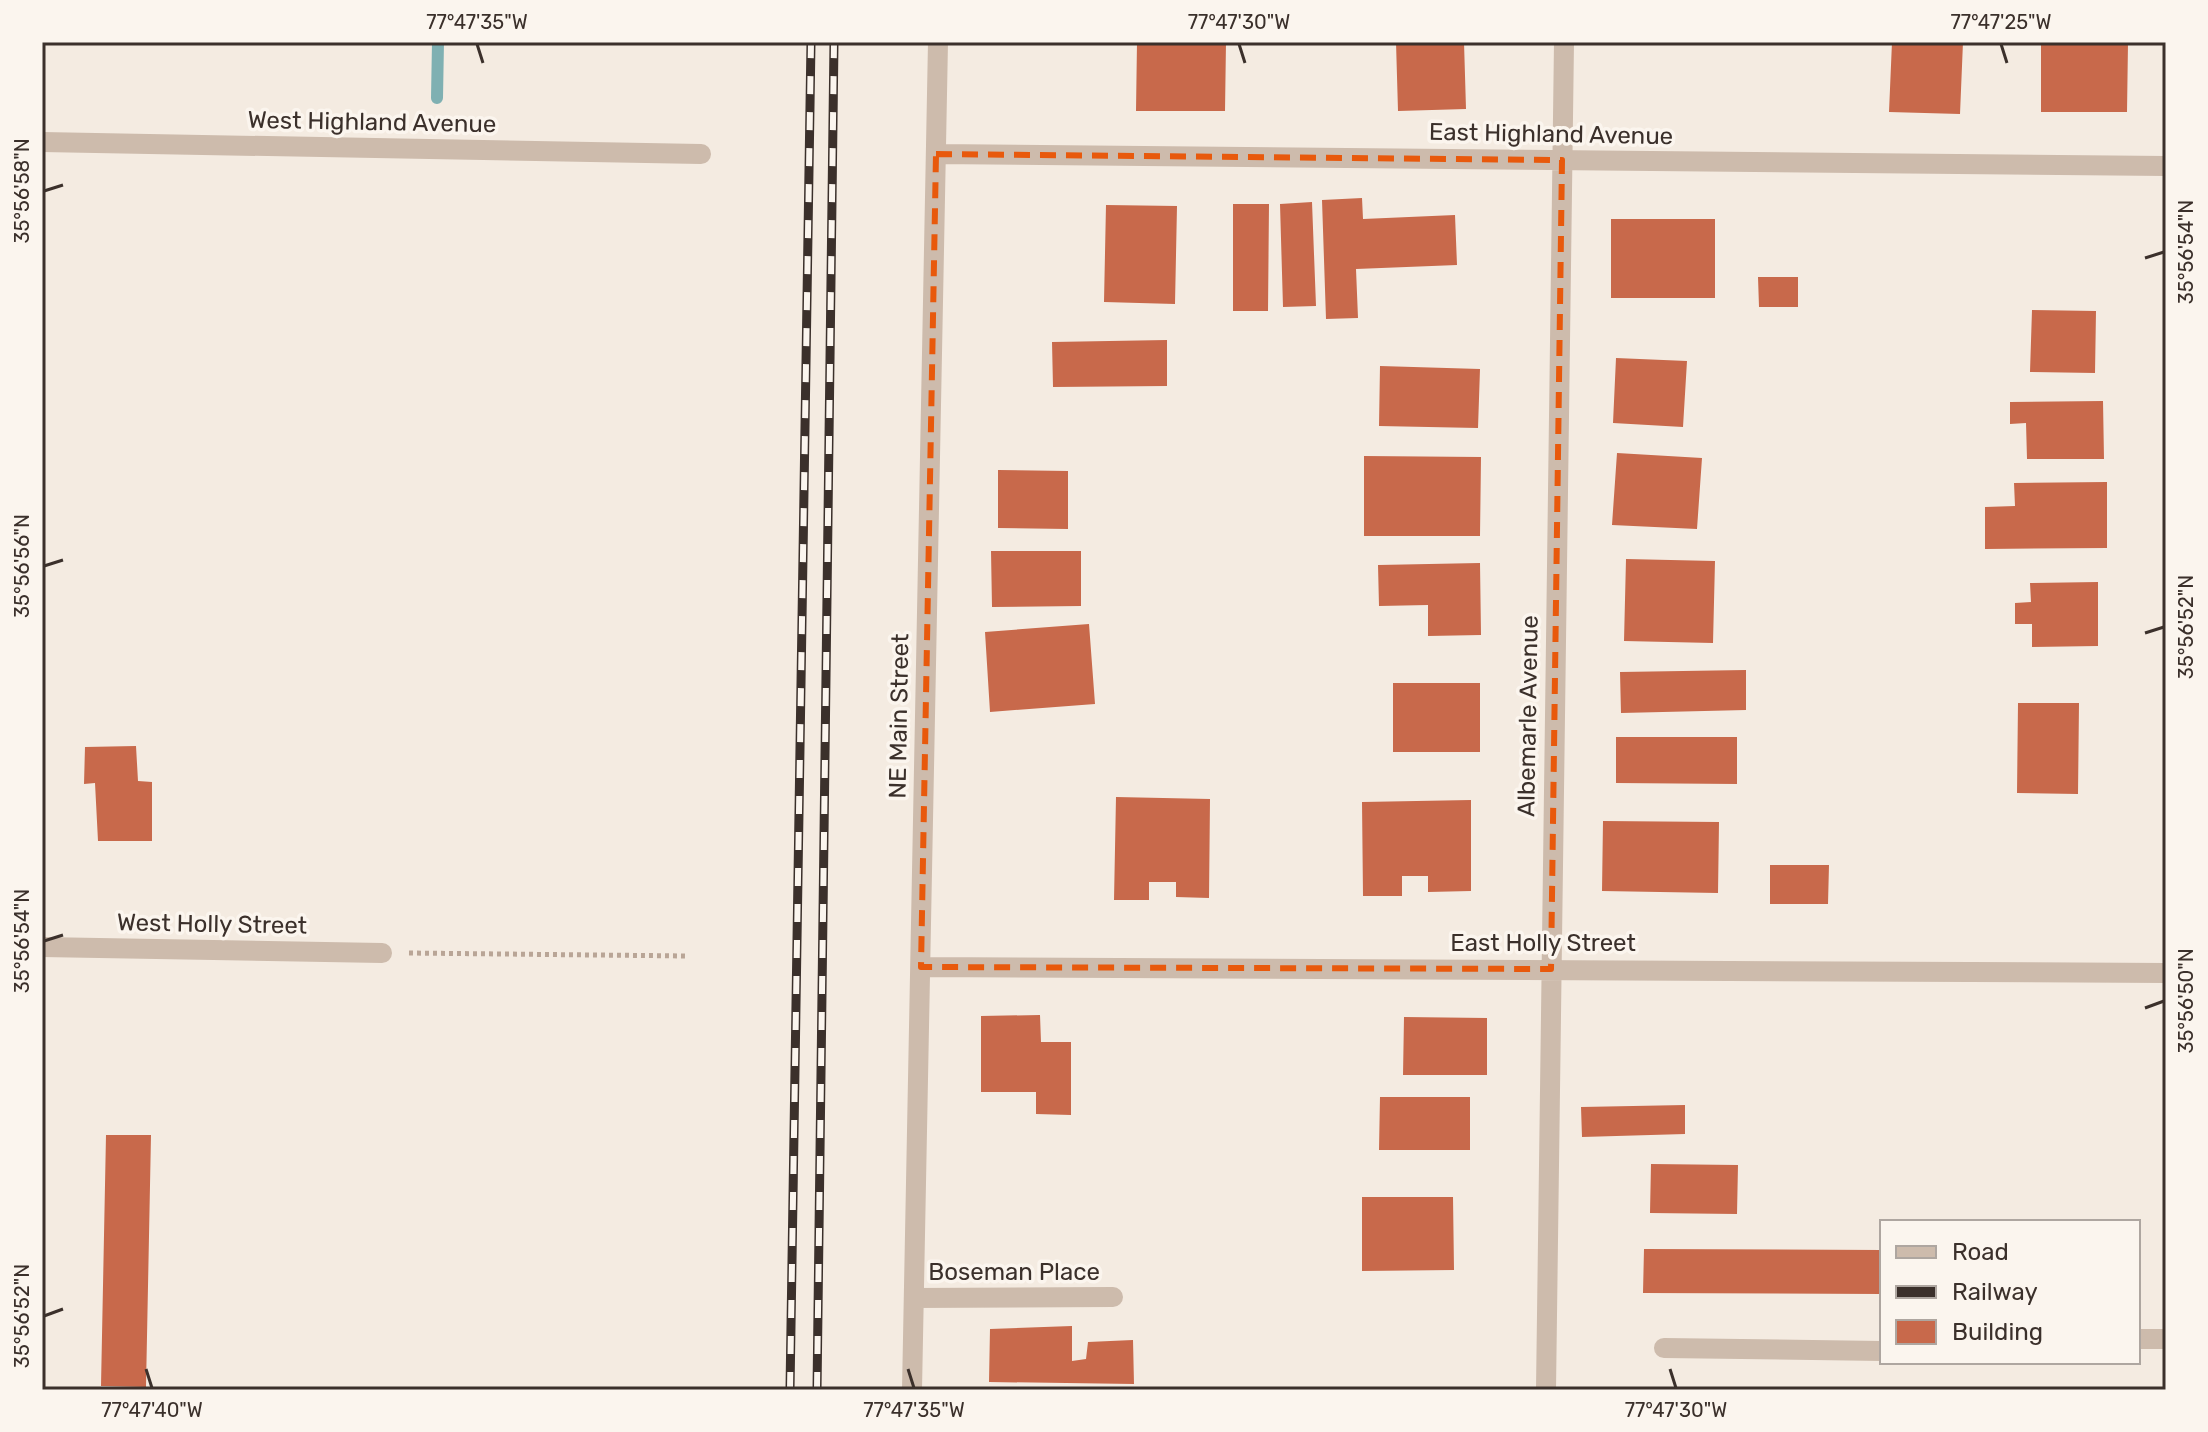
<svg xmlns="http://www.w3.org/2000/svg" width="2208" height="1432" font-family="Rubik,sans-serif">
	<rect width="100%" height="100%" fill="#f4ebe1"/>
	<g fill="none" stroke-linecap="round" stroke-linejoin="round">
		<path stroke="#7fb0b2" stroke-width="12" d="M437 98 438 42"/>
	</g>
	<path fill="#c8694b" d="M1137 42H1226L1225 111H1136Z
		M1396 42H1464L1466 109 1398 111Z
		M1892 42H1963L1960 114 1889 112Z
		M2041 43H2128L2127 112H2041Z
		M1362 198 1363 219 1455 215 1457 265 1356 269 1358 318 1326 319 1322 200Z
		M1312 202 1316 306 1283 307 1280 204Z
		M1233 204H1269L1268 311H1233Z
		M1106 205 1177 206 1175 304 1104 302Z
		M1611 219H1715V298H1611Z
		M1758 277H1798V307H1759Z
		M2032 310 2096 311 2095 373 2030 372Z
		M1167 340V386L1053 387 1052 342Z
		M1616 358 1687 361 1683 427 1613 423Z
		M1380 366 1480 369 1478 428 1379 426Z
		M2103 401 2104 459H2027L2026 423 2010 424V402Z
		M1617 453 1702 458 1697 529 1612 525Z
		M1364 456 1481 457 1480 536H1364Z
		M998 470 1068 471V529L998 528Z
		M2107 482V548L1985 549V507L2015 506 2014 483Z
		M991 551H1081V606L992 607Z
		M1626 559 1715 561 1713 643 1624 641Z
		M1480 563 1481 635 1428 636V605L1379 606 1378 565Z
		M2098 582V646L2032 647V624H2015V603L2031 602 2030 583Z
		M1089 624 1095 704 990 712 985 632Z
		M1746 670V710L1621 713 1620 672Z
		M1393 683H1480V752H1393Z
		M2018 703H2079L2078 794 2017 793Z
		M1616 737H1737V784L1616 783Z
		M136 746 138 781 152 782V841H98L95 783 84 784 85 747Z
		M1116 797 1210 799 1209 898 1176 897V882H1149V900H1114Z
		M1471 800V891L1428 892V876H1402V896H1363L1362 802Z
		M1603 821 1719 822 1718 893 1602 891Z
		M1770 865H1829L1828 904H1770Z
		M1040 1015 1041 1042H1071V1115L1036 1114V1092H981V1016Z
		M1404 1017 1487 1018V1075H1403Z
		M1380 1097H1470V1150H1379Z
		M1685 1105V1134L1582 1137 1581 1107Z
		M106 1135H151L146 1387 101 1386Z
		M1651 1164 1738 1165 1737 1214 1650 1213Z
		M1362 1197H1453L1454 1270 1362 1271Z
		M1644 1249 1882 1250V1294L1643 1293Z
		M1072 1326V1361L1086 1359 1088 1342 1133 1340 1134 1384 989 1382 990 1329Z"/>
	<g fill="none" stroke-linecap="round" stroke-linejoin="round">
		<path stroke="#b9a596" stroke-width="5" stroke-dasharray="4 4" stroke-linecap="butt" d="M409 953 688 956"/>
		<path stroke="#cdbbac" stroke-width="20" d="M42 142 701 154
			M936 154 2166 166
			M42 947 382 953
			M921 967 2166 973
			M914 1298 1113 1297
			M2138 1339H2166
			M1664 1348 1882 1351
			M912 1390 938 42
			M1546 1390 1564 42"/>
		<defs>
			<path id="rail" d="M790 1390 811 42
				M817 1390 834 42"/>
		</defs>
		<use href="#rail" stroke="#3b302b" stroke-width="9"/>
		<use href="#rail" stroke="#fbf5ee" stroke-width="6" stroke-dasharray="18" stroke-linecap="butt"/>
	</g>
	<path fill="none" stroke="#e8590c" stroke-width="6" stroke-dasharray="16 10" stroke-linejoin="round" d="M936 154 1562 160 1551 969 921 967Z"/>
	<path fill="none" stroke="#3b302b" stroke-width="3" d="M477 44 483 63M1239 44 1245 63M2001 44 2007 63M44 191 63 185M2145 258 2164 252M44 566 63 560M2145 633 2164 627M44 941 63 935M2145 1008 2164 1001M44 1316 63 1309M146 1369 152 1388M908 1369 914 1388M1670 1369 1676 1388"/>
	<g text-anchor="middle" stroke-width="7" stroke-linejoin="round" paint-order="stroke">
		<g font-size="24" fill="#3b302b" stroke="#fbf5ee">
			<text transform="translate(372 122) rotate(1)" y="8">West Highland Avenue</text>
			<text transform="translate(1551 134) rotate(1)" y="8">East Highland Avenue</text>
			<text transform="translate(899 716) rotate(-89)" y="8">NE Main Street</text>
			<text transform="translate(1528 716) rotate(-89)" y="8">Albemarle Avenue</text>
			<text transform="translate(212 924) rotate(1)" y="8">West Holly Street</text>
			<text x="1543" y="951">East Holly Street</text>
			<text x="1014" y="1280">Boseman Place</text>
		</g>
	</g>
	<rect width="2208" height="1432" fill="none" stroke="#fbf5ee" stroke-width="88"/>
	<rect x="1880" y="1220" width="260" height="144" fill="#fbf5ee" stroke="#aea6a0" stroke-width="2"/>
	<rect x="1896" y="1246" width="40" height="12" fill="#cdbbac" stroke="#aea6a0" stroke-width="2"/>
	<text x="1952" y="1260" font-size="24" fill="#3b302b">Road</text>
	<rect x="1896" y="1286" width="40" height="12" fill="#3b302b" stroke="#aea6a0" stroke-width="2"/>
	<text x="1952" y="1300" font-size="24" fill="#3b302b">Railway</text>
	<rect x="1896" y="1320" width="40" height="24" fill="#c8694b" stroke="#aea6a0" stroke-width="2"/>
	<text x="1952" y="1340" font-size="24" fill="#3b302b">Building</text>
	<rect x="44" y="44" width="2120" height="1344" fill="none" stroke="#3b302b" stroke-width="3"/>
	<g font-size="20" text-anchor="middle" fill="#3b302b">
		<text x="477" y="29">77°47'35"W</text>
		<text x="1239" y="29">77°47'30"W</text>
		<text x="2001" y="29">77°47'25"W</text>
		<text transform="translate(22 191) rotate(-90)" y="7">35°56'58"N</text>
		<text transform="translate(2186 252) rotate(-90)" y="7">35°56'54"N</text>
		<text transform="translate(22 566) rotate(-90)" y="7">35°56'56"N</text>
		<text transform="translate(2186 627) rotate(-90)" y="7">35°56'52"N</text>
		<text transform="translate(22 941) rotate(-90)" y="7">35°56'54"N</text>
		<text transform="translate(2186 1001) rotate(-90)" y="7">35°56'50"N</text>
		<text transform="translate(22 1316) rotate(-90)" y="7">35°56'52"N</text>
		<text x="152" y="1417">77°47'40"W</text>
		<text x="914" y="1417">77°47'35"W</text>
		<text x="1676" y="1417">77°47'30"W</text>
	</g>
</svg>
